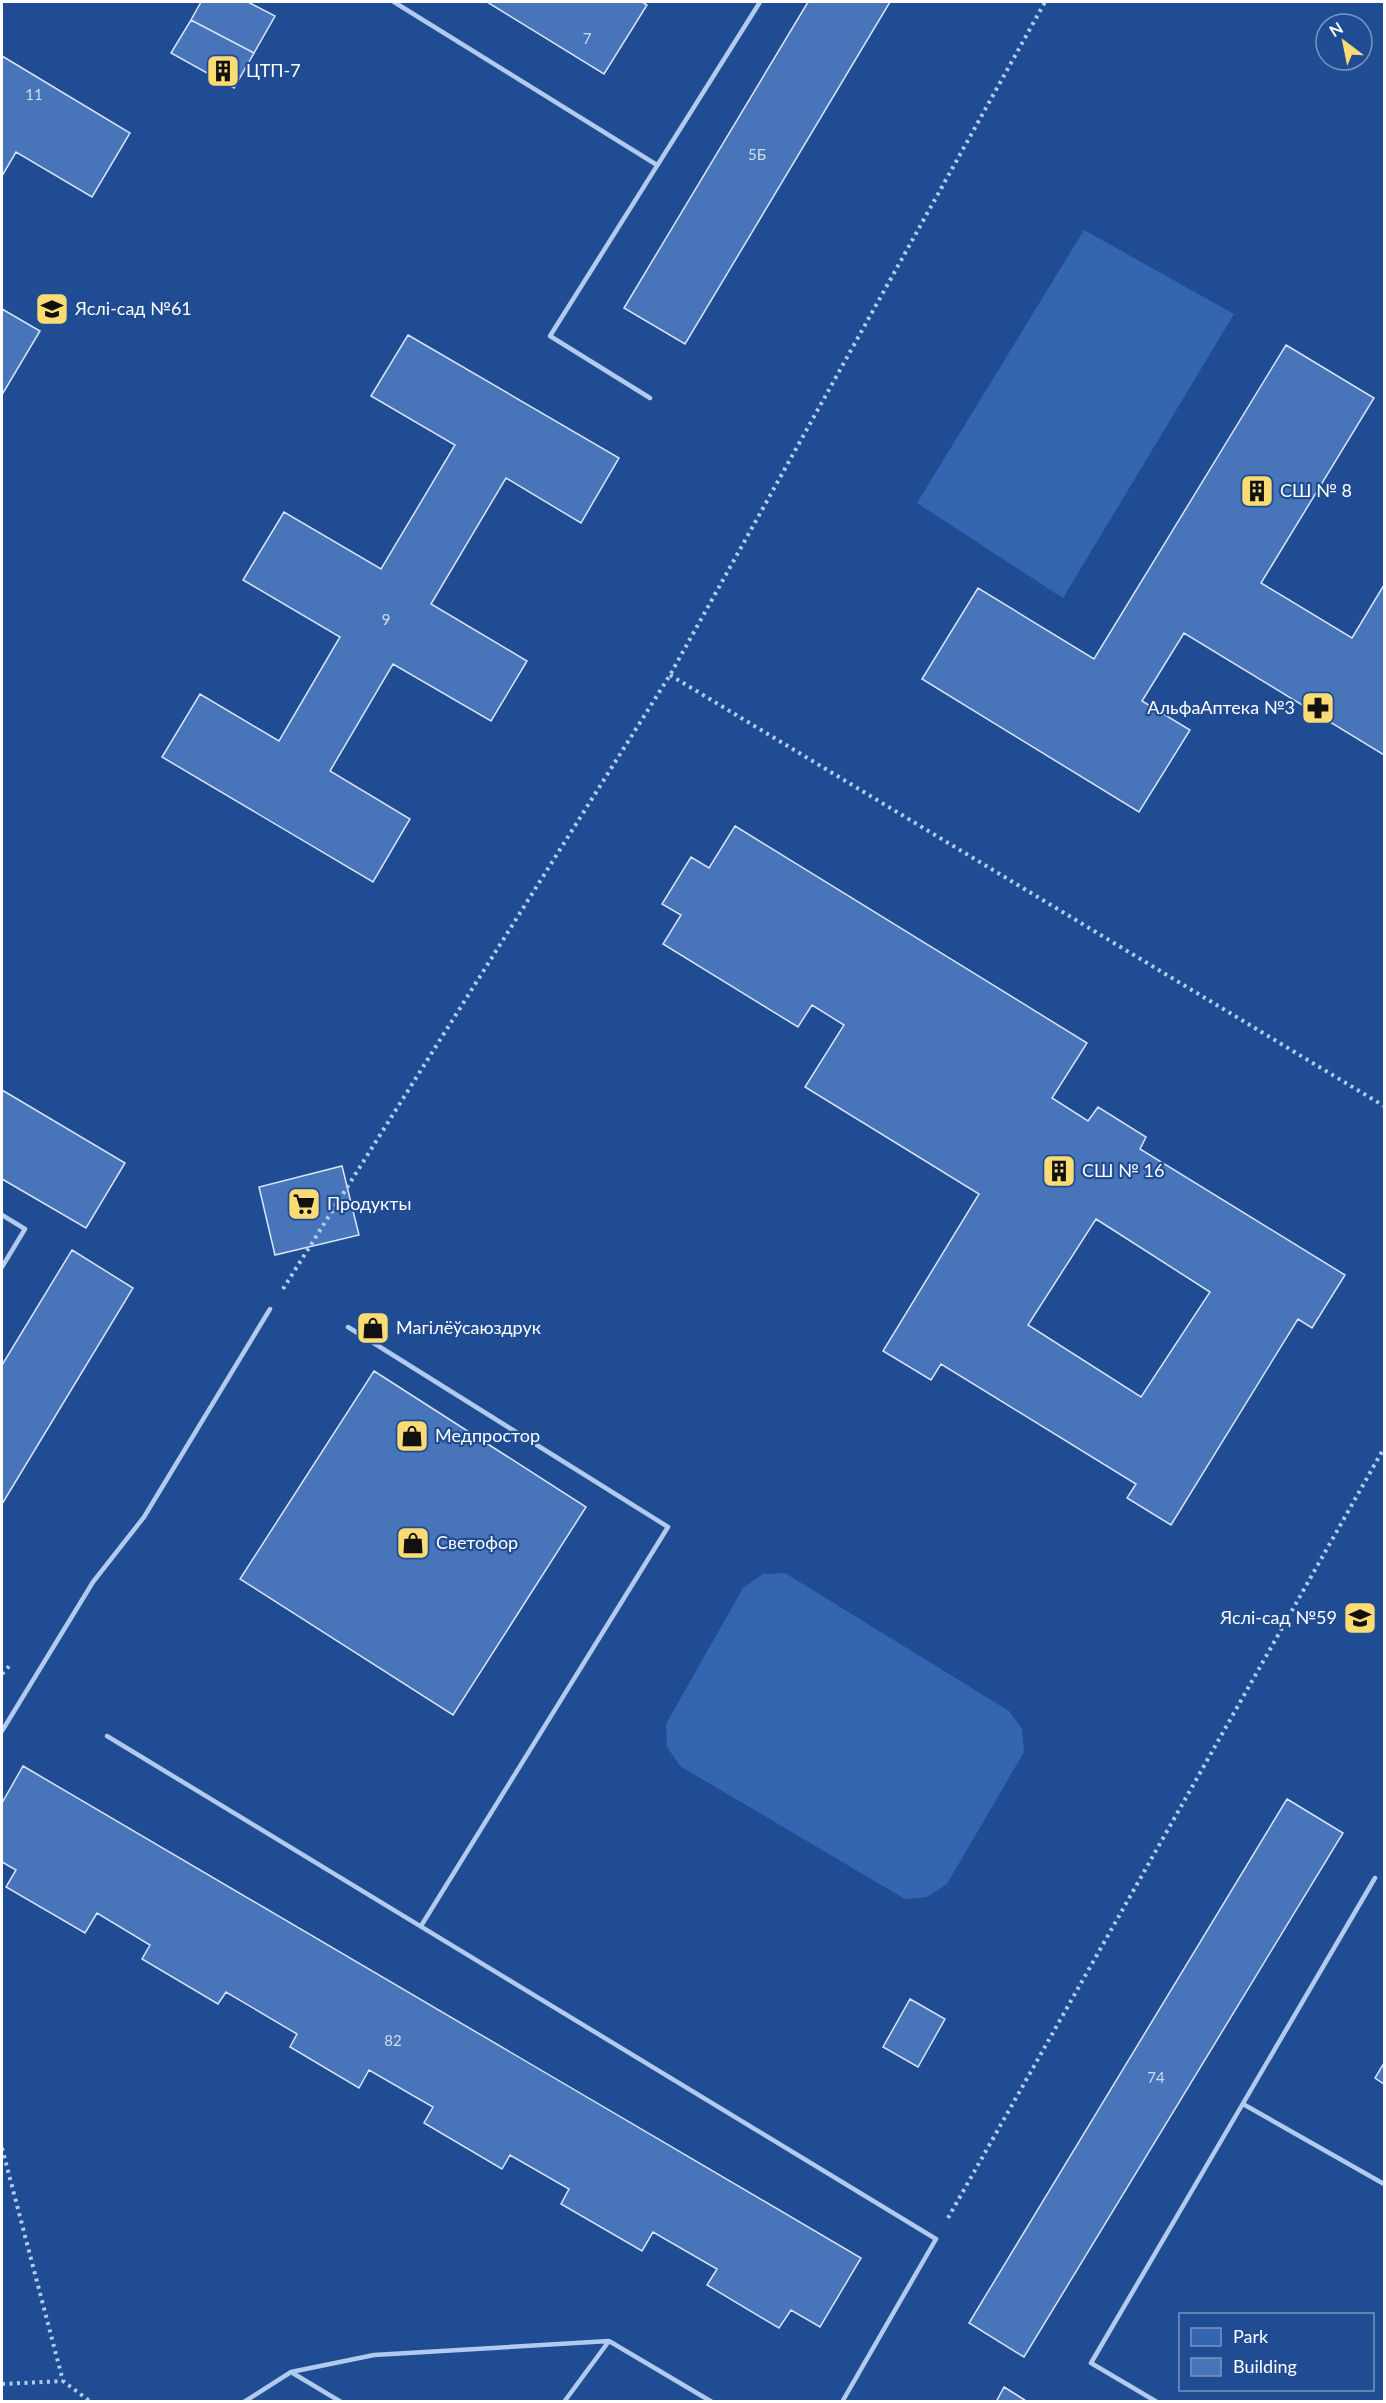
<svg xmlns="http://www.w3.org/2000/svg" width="1386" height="2403" font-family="Lato,sans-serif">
	<rect width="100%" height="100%" fill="#204c93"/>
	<path fill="#3465b0" d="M1084 230 1234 314 1063 598 917 503Z
		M785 1573 1009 1711 1022 1729 1024 1752 947 1884 927 1897 905 1899 680 1766 667 1747 666 1724 743 1588 763 1574Z"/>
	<path fill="#4875b9" stroke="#d8e5fa" stroke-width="1.5" fill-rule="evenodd" d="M201 2H248L275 16 254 53 191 20Z
		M487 2H642L647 5 604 74Z
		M808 2H890L685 344 624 308Z
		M191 20 254 53 234 88 171 53Z
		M2 56 130 133 92 197 16 152 2 176Z
		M2 309 40 331 3 393 2 392Z
		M408 335 619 458 581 523 506 478 431 604 527 661 491 721 393 664 330 771 410 819 373 882 162 757 200 694 279 741 340 637 243 580 284 512 381 569 455 445 371 396Z
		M1286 345 1374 398 1261 583 1352 638 1384 585V755L1184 633 1142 701 1190 730 1139 812 922 679 978 588 1094 659Z
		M735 826 1087 1043 1052 1098 1088 1121 1098 1107 1146 1137 1140 1149 1345 1275 1312 1328 1298 1319 1171 1525 1127 1498 1136 1484 941 1364 931 1380 883 1351 979 1194 805 1087 844 1025 812 1005 798 1027 663 944 681 915 662 904 691 857 709 868ZM1096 1219 1210 1292 1141 1397 1028 1325Z
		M2 1090 125 1163 86 1228 2 1179Z
		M342 1166 359 1235 275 1255 259 1187Z
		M72 1250 133 1288 2 1504V1365Z
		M374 1371 586 1507 453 1715 240 1579Z
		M23 1766 861 2258 820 2327 791 2310 779 2328 707 2285 717 2269 653 2232 642 2251 561 2204 569 2189 510 2155 502 2169 424 2123 433 2107 369 2070 359 2088 290 2047 297 2034 226 1992 218 2004 142 1959 150 1945 97 1913 85 1933 6 1887 16 1870 2 1862V1803Z
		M1287 1799 1343 1833 1024 2357 969 2323Z
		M910 1999 945 2019 918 2067 883 2047Z
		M1384 2063V2084L1375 2078Z
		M1004 2387 1028 2402H996Z"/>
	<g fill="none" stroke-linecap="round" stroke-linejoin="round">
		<path stroke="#b2caee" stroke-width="4" stroke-dasharray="3 4.5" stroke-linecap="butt" d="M670 675 1384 1106
			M283 1289 670 675 1045 2
			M2 1674 12 1663
			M2 2148 63 2381 91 2402
			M948 2218 1384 1448
			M2 2384 63 2381"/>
		<path stroke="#b2caee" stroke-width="4.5" d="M394 2 657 165
			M650 398 550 336 760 2
			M2 1215 25 1229 2 1267
			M348 1327 668 1527 421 1926
			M2 1731 93 1582 144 1517 270 1309
			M107 1736 936 2239 842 2402
			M1243 2104 1384 2184
			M291 2372 374 2355 609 2341
			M244 2402 291 2372 341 2402
			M564 2402 609 2341 712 2402
			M1157 2402 1091 2363 1375 1878"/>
	</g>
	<defs>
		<symbol id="building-square" viewBox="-11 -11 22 22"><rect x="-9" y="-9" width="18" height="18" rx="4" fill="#fbdb73" stroke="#204c93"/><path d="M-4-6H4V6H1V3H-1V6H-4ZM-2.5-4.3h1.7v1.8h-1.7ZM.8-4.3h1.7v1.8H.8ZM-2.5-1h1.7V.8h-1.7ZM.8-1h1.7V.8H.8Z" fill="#111"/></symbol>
		<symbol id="school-square" viewBox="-11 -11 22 22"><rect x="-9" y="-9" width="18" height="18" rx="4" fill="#fbdb73" stroke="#204c93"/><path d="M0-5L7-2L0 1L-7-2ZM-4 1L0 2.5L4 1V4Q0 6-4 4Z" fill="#111"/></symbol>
		<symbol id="pharmacy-square" viewBox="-11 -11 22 22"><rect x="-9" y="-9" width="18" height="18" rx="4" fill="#fbdb73" stroke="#204c93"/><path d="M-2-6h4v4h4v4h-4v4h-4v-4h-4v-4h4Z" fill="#111"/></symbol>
		<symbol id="supermarket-square" viewBox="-11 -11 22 22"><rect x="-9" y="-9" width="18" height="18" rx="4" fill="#fbdb73" stroke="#204c93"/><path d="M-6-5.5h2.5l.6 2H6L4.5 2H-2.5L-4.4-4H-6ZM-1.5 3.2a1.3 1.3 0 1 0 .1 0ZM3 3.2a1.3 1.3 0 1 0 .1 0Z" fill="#111"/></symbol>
		<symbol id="shop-square" viewBox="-11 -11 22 22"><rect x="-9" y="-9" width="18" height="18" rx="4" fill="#fbdb73" stroke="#204c93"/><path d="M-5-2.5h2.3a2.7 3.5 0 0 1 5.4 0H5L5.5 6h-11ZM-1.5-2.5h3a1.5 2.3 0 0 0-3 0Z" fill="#111"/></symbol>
	</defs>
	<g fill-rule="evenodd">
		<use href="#building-square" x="204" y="52" width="38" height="38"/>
		<use href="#school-square" x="33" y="290" width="38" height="38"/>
		<use href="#building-square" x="1238" y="472" width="38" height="38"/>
		<use href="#pharmacy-square" x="1299" y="689" width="38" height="38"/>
		<use href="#building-square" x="1040" y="1152" width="38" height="38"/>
		<use href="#supermarket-square" x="285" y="1185" width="38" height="38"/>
		<use href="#shop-square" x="354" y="1309" width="38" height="38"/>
		<use href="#shop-square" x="393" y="1417" width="38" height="38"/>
		<use href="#shop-square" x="394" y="1524" width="38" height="38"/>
		<use href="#school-square" x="1341" y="1599" width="38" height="38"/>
	</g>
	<g text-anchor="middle" stroke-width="4.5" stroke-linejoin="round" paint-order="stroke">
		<g font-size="15" fill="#d1dcee">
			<text x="587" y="44">7</text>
			<text x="34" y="100">11</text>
			<text x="757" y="160">5Б</text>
			<text x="386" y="625">9</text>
			<text x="393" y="2046">82</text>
			<text x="1156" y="2083">74</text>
		</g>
		<g font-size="18" fill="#fff" stroke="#204c93" text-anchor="start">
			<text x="246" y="77">ЦТП-7</text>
			<text x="75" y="315">Яслі-сад №61</text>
			<text x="1280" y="497">СШ № 8</text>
			<text x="1295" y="714" text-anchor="end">АльфаАптека №3</text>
			<text x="1082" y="1177">СШ № 16</text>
			<text x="327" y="1210">Продукты</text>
			<text x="396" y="1334">Магілёўсаюздрук</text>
			<text x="435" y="1442">Медпростор</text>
			<text x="436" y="1549">Светофор</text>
			<text x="1337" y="1624" text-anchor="end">Яслі-сад №59</text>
		</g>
	</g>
	<rect width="1386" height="2403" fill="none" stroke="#ffffff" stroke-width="6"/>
	<rect x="1179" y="2313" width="195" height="78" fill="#204c93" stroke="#7994be" stroke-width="1.5"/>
	<rect x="1191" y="2328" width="30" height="18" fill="#3465b0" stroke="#7994be" stroke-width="1.5"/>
	<text x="1233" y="2343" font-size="18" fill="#ffffff">Park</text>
	<rect x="1191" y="2358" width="30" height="18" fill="#4875b9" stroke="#7994be" stroke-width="1.5"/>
	<text x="1233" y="2373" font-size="18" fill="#ffffff">Building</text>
	<g transform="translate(1344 42) rotate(328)"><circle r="28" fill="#204c93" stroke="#7994be" stroke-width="1.5"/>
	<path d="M0-4.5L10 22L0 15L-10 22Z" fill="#fbdb73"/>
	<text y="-9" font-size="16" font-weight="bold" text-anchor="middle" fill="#ffffff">N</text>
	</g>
</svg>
